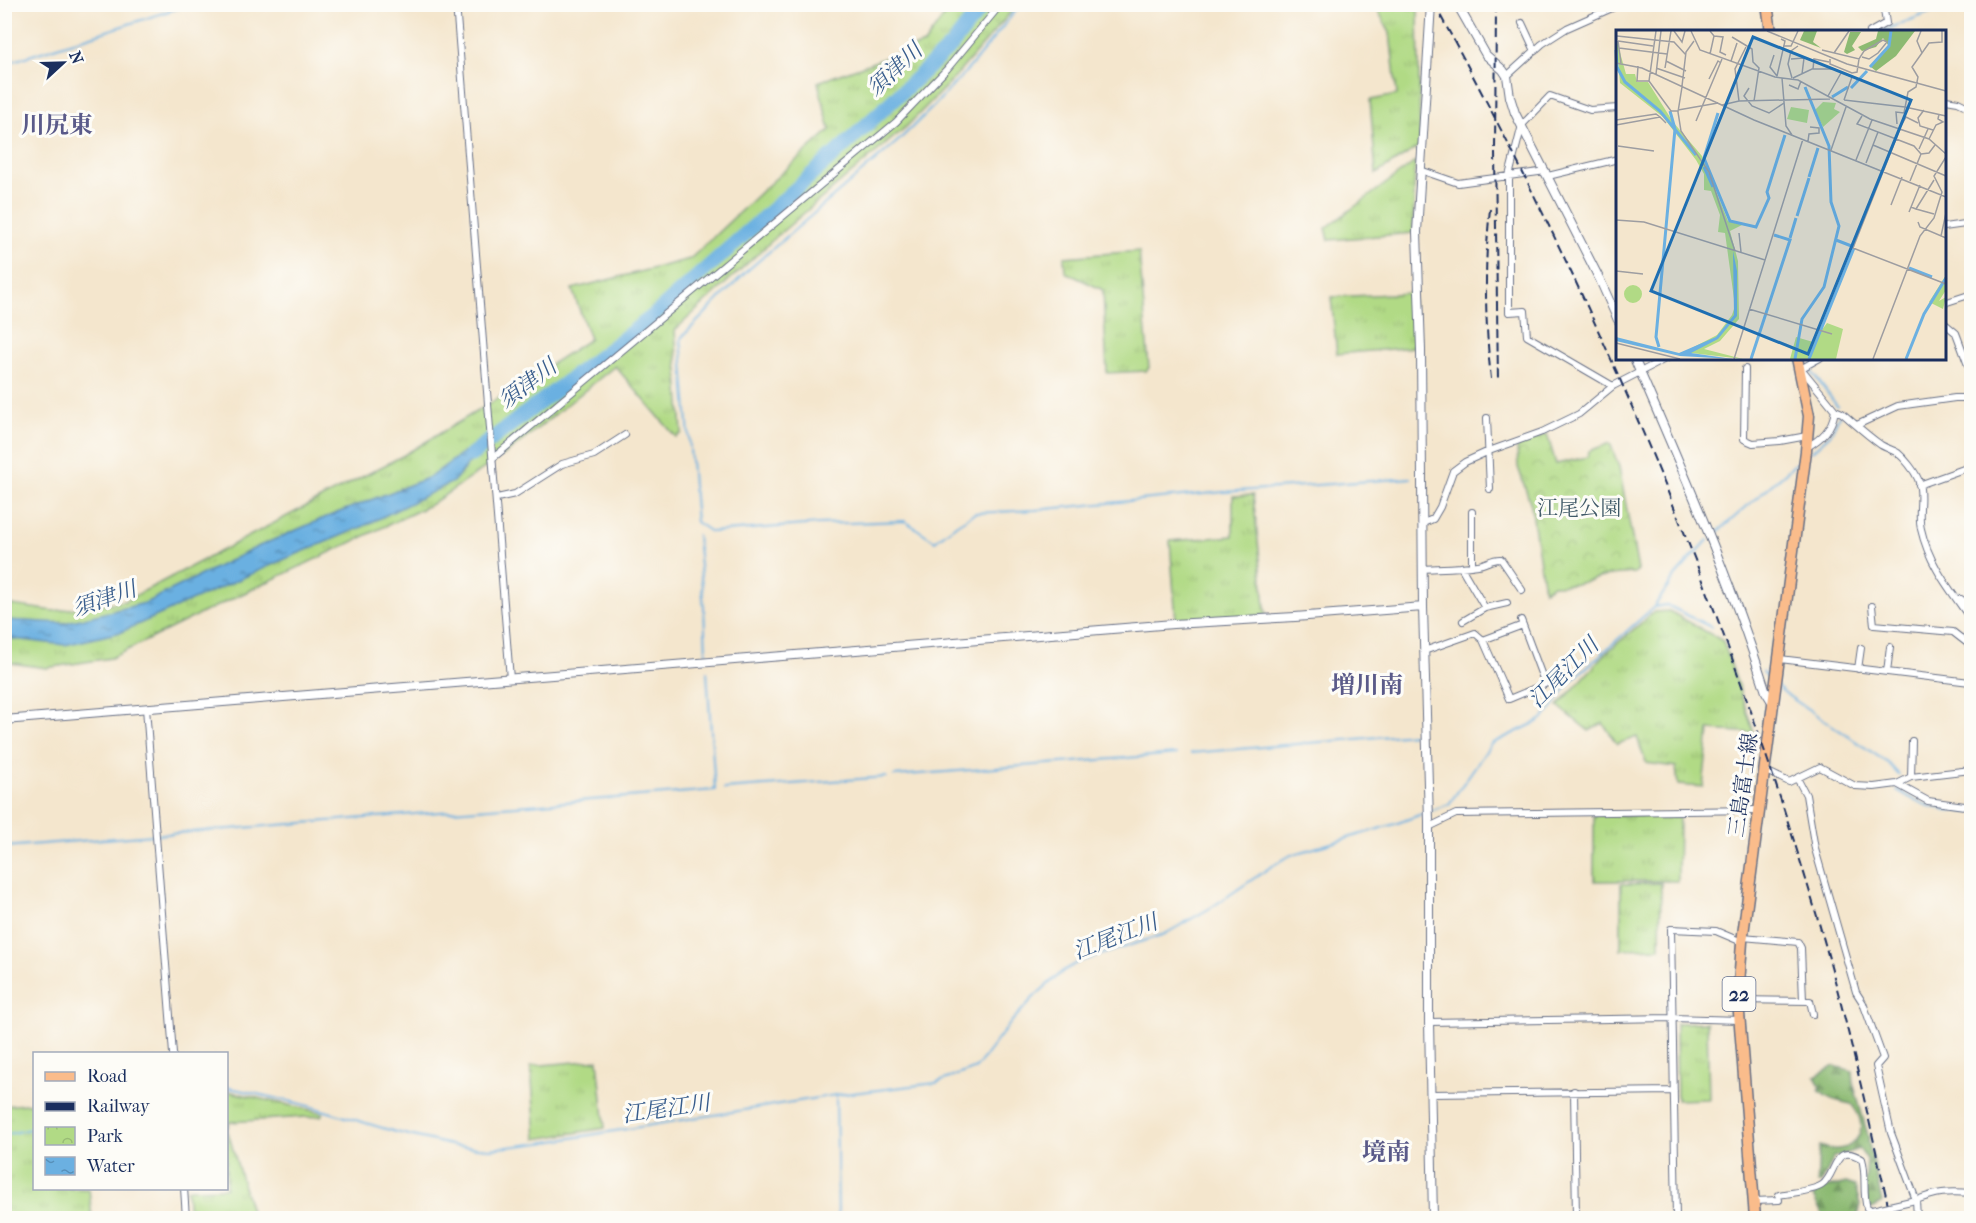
<svg xmlns="http://www.w3.org/2000/svg" width="1976" height="1223" font-family="'IM FELL French Canon','Noto Serif JP',serif">
	<defs>
		<pattern id="grass-tufts" width="24" height="20" patternUnits="userSpaceOnUse" patternTransform="scale(1.5)"><rect width="24" height="20" fill="#b1da85"/><path d="M3 7l-1-3M5 7V3M7 7l1-3M15 17l-1-3M17 17v-4M19 17l1-3" fill="none" stroke="#98bb75"/></pattern>
		<pattern id="forest-firs" width="22" height="20" patternUnits="userSpaceOnUse" patternTransform="scale(1.5)"><rect width="22" height="20" fill="#8cba72"/><path d="M5 1l3.5 6h-7zM16 11l3.5 6h-7z" fill="#729861"/></pattern>
		<pattern id="park-crowns" width="20" height="18" patternUnits="userSpaceOnUse" patternTransform="scale(1.5)"><rect width="20" height="18" fill="#b1da85"/><path d="M2 6a3 3 0 1 1 6 0M12 15a3 3 0 1 1 6 0" fill="none" stroke="#98bb75"/></pattern>
		<pattern id="water-ripples" width="26" height="14" patternUnits="userSpaceOnUse" patternTransform="scale(1.5)"><rect width="26" height="14" fill="#6bb0e1"/><path d="M2 4q2-2 4 0t4 0M15 11q2-2 4 0t4 0" fill="none" stroke="#5790ba"/></pattern>
	</defs>
	<rect width="100%" height="100%" fill="#fdfcf7"/>
	<filter id="ink" filterUnits="userSpaceOnUse"><feTurbulence type="fractalNoise" baseFrequency=".0167" numOctaves="2"/><feDisplacementMap in="SourceGraphic" scale="12" xChannelSelector="R" yChannelSelector="G"/><feConvolveMatrix kernelMatrix="1 2 1 2 8 2 1 2 1" color-interpolation-filters="sRGB"/></filter>
	<filter id="wash" filterUnits="userSpaceOnUse"><feTurbulence type="fractalNoise" baseFrequency=".008" numOctaves="4" result="noise"/><feDisplacementMap in="SourceGraphic" scale="24" xChannelSelector="R" yChannelSelector="G"/><feGaussianBlur stdDeviation="1.35" result="paint"/><feColorMatrix in="noise" values="0 0 0 0 0 0 0 0 0 0 0 0 0 0 0 0 0 1.4 0 .05"/><feComposite in="paint" operator="in"/></filter>
	<g filter="url(#wash)">
		<rect width="100%" height="100%" fill="#f4e6cd"/>
		<path fill="url(#grass-tufts)" stroke="#668472" stroke-width="1.5" d="M952 5H1017L954 78 907 126 777 236 675 330 682 433 676 437 615 366 511 450 430 505 198 615 111 658 46 668 5 662V604L54 611 125 601 404 455 494 401 590 339 572 289 690 259 766 187 830 130 818 82 924 44Z
			M1375 5H1418L1420 146 1376 174 1370 100 1397 95 1390 33Z
			M1415 162 1413 233 1329 240 1326 228Z
			M1139 251 1149 368 1146 371 1107 373 1103 290 1065 272 1064 257Z
			M1412 293 1414 347 1337 354 1331 297Z
			M1253 495 1266 615 1176 621 1170 541 1233 536V496Z
			M1669 611 1723 641 1754 733 1709 730 1703 787 1678 785 1676 767 1646 763 1637 737 1617 744 1603 723 1589 731 1558 706 1606 653 1654 612Z
			M1594 815 1679 816 1678 881H1594Z
			M1661 883 1660 948 1621 949V884Z
			M1707 1022 1709 1099 1677 1100 1676 1023Z
			M598 1060 605 1128 536 1139 531 1066Z
			M227 1091 323 1113 321 1116 230 1122 227 1129 253 1218H189L187 1189 226 1188Z
			M34 1103V1188L89 1189 92 1218H5V1106Z"/>
		<path fill="url(#forest-firs)" stroke="#547468" stroke-width="1.5" d="M1834 1066 1853 1071 1854 1086 1869 1139 1868 1140 1882 1202 1874 1208H1868L1865 1187 1867 1159 1859 1149 1834 1157 1821 1183H1817C1819 1170 1817 1159 1820 1146 1851 1159 1875 1130 1851 1104 1838 1101 1828 1100 1819 1090L1821 1087 1815 1077Z
			M1846 1183 1855 1186 1860 1205 1857 1216 1854 1218H1830L1822 1214 1813 1196C1822 1184 1833 1188 1846 1183Z"/>
		<path fill="url(#park-crowns)" stroke="#668472" stroke-width="1.5" d="M1547 434 1556 464 1587 457 1589 451 1610 443 1619 467 1638 570 1634 573 1610 575 1576 584 1553 585 1544 590 1531 505 1518 467 1517 446Z"/>
		<path fill="url(#water-ripples)" stroke="#4370a0" stroke-width="1.5" d="M484 437 486 443 453 482 362 527 285 559 121 632 65 645 5 638V620L64 623 145 603 257 547 324 518 430 477Z"/>
		<g fill="none" stroke-linecap="round" stroke-linejoin="round">
			<path stroke="#6bb0e1" stroke-width="2" d="M1021 4 971 66 934 106 898 141 748 270 681 338 696 522 711 532 819 524 905 521 935 541 957 524 975 513 1035 510 1224 492 1411 478
				M1880 32 1951 4
				M4 64 191 4
				M1804 358 1805 361
				M1809 368 1837 406
				M1811 452 1830 435 1839 416
				M697 535 704 608 706 653
				M1713 536 1801 459
				M1654 607 1667 605 1711 627
				M1749 660 1754 665
				M1763 672 1772 681
				M1778 687 1790 697 1888 763 1899 775
				M1191 753 1414 734
				M894 776 1177 754
				M724 789 886 777
				M1897 790C1925 808 1939 810 1972 812
				M4 847 715 790 707 672
				M226 1087 302 1104 396 1132 455 1146 490 1149 541 1143 836 1095 936 1083 976 1068 1012 1021 1035 996 1063 971 1081 961 1165 934 1212 907 1272 866 1291 855 1395 824 1449 804 1491 744 1539 721 1546 716 1570 682 1654 607 1676 575 1708 540
				M836 1095 838 1218
				M4 1135 34 1128"/>
			<path stroke="#6bb0e1" stroke-width="15" d="M471 455 653 316 845 145 952 45 984 4"/>
		</g>
	</g>
	<g filter="url(#ink)">
		<g fill="none" stroke-linecap="round" stroke-linejoin="round">
			<defs>
				<path id="minor" d="M456 4 510 679
					M1689 4 1690 7
					M1522 23 1535 51
					M1870 32 1886 23 1883 4
					M1507 76 1542 44 1567 28 1621 4
					M1946 100 1958 102 1972 109
					M1420 170 1458 183 1546 171
					M1548 176 1618 159
					M1944 227 1972 223
					M1944 303 1972 294
					M1944 323 1956 333 1972 376
					M1800 367 1835 410 1842 413C1855 424 1867 435 1881 445 1886 448 1893 450 1898 453 1905 459 1914 470 1918 479 1924 495 1917 512 1921 529 1929 565 1951 591 1972 621
					M1802 368 1820 358
					M1745 369 1744 439 1753 443 1780 441 1807 436
					M1613 386 1527 336 1525 311 1509 312V176L1522 125 1550 96 1590 110 1618 108
					M1487 418 1490 489
					M1857 425 1898 406 1955 398H1970L1972 380
					M1806 448C1822 438 1832 430 1835 410
					M493 458 896 122 947 69 1001 4
					M1919 485 1972 466
					M497 498 515 494 562 464 594 455 625 435
					M1472 512V566
					M1423 523 1433 519 1440 507 1453 471 1465 462 1489 451 1542 432 1579 414 1613 386 1667 358
					M1461 567 1485 608 1507 603
					M1423 569C1441 568 1460 568 1478 565 1486 564 1493 558 1501 559L1522 590
					M1957 599H1961L1972 608
					M1872 606 1874 625 1953 632 1971 646
					M1463 621 1485 608
					M1483 640 1523 625
					M1424 651 1475 633 1483 640 1509 699 1545 684 1521 620
					M1780 659 1970 682
					M1858 669 1861 648
					M1887 672 1890 647
					M146 708 173 1054
					M1766 771 1789 782 1820 767 1855 786 1874 787 1897 784 1911 777 1971 770 1970 682 1972 644
					M1911 777 1912 741
					M1797 778 1806 795 1815 849 1856 992 1863 1003 1883 1058 1876 1066 1891 1133 1916 1200 1917 1218
					M1897 784 1928 801 1972 807
					M1429 827 1456 814 1759 810
					M1743 937 1798 942 1801 948 1803 1001
					M1738 1000 1810 1001 1813 1014
					M1429 1022 1672 1018 1740 1020
					M1574 1091 1576 1218
					M1431 1094 1674 1091
					M184 1188 186 1218
					M1779 1195C1790 1193 1814 1191 1822 1185 1837 1175 1833 1141 1862 1159 1867 1175 1862 1192 1867 1208L1872 1210
					M1754 1201 1779 1200
					M1914 1201C1937 1192 1947 1191 1972 1193
					M1676 1218 1671 929 1716 931 1742 942"/>
				<path id="tertiary" d="M1431 4 1417 232 1421 350 1423 607 1429 821V1022L1433 1218
					M1457 4 1486 55 1503 70 1507 76 1510 97 1515 113 1600 280 1618 320
					M1634 358C1682 468 1730 578 1766 692L1774 705
					M4 720 1173 624 1295 617 1423 607"/>
				<path id="primary" d="M1767 4 1771 32
					M1755 1218 1738 1000 1742 942 1806 451 1809 416 1797 358"/>
			</defs>
			<use href="#minor" stroke="#676f85" stroke-width="8"/>
			<use href="#tertiary" stroke="#676f85" stroke-width="10"/>
			<use href="#primary" stroke="#676f85" stroke-width="13"/>
			<use href="#minor" stroke="#fff" stroke-width="6"/>
			<use href="#tertiary" stroke="#fff" stroke-width="8"/>
			<use href="#primary" stroke="#fabc8b" stroke-width="10"/>
			<path stroke="#1b2f5e" stroke-width="2" stroke-dasharray="9 4.5" stroke-linecap="butt" d="M1434 4C1594 294 1722 596 1816 913 1846 1014 1868 1116 1891 1218
				M1496 4 1495 152 1498 381
				M1490 209C1484 265 1485 323 1491 379"/>
			<defs>
				<path id="minor-bridge" d="M1872 1210 1911 1201"/>
			</defs>
			<use href="#minor-bridge" stroke="#676f85" stroke-width="8" stroke-linecap="butt"/>
			<use href="#minor-bridge" stroke="#fff" stroke-width="6"/>
		</g>
	</g>
	<g text-anchor="middle" stroke-width="6" stroke-linejoin="round" paint-order="stroke">
		<rect fill="#fdfcf7" stroke="#5f6c8c" stroke-width="1.5" x="1722.5" y="977" width="33" height="34" rx="4.5"/>
		<g font-size="20" font-weight="bold" fill="#1b2f5e">
			<text x="1739" y="1001">22</text>
		</g>
		<g font-size="21" fill="#405a68" stroke="#fdfcf7">
			<text x="1579" y="515">江尾公園</text>
		</g>
		<g font-size="21" fill="#1b2f5e" stroke="#fdfcf7">
			<text transform="translate(1743 785) rotate(-82)" y="7">三島富士線</text>
		</g>
		<g font-size="22" font-style="italic" fill="#375c8c" stroke="#fdfcf7">
			<text transform="translate(894 69) rotate(-43)" y="8">須津川</text>
			<text transform="translate(527 383) rotate(-37)" y="8">須津川</text>
			<text transform="translate(104 598) rotate(-19)" y="8">須津川</text>
			<text transform="translate(1563 672) rotate(-45)" y="8">江尾江川</text>
			<text transform="translate(1115 936) rotate(-21)" y="8">江尾江川</text>
			<text transform="translate(666 1108) rotate(-8)" y="8">江尾江川</text>
		</g>
		<g font-size="24" font-weight="bold" fill="#5a5a89" stroke="#fdfcf7">
			<text x="57" y="133">川尻東</text>
			<text x="1367" y="693">増川南</text>
			<text x="1386" y="1160">境南</text>
		</g>
	</g>
	<g transform="translate(1616 30)">
		<rect width="330" height="330" fill="#f4e6cd"/>
		<path d="M0 8 10 44H19L21 52H32L57 92 86 126 112 191 126 195 114 201 122 231 123 289 104 311 88 319 127 329 75 323 74 319 101 305 116 285 119 276 109 203 102 202 104 185 95 161 88 160V144L80 130 47 87 4 53ZM207 72 220 73 218 79 224 82 207 97 199 80ZM330 245V260L323 271 330 267 327 279 313 272ZM8 264a9 9 0 1 1 18 0a9 9 0 1 1-18 0ZM211 293 227 299 220 329H174L180 307 197 312Z" fill="#b1da85"/>
		<path d="M188 1H201L197 12 205 18 184 10ZM262 1H299L280 26 260 41 255 37 273 16 267 8 260 17 246 21 242 17 260 9ZM234 2H245L236 16 239 20 231 24 228 22Z" fill="#8cba72"/>
		<path d="M175 77 193 80 191 93 171 89Z" fill="#b1da85"/>
		<path d="M117 221 121 241V286L102 309 75 323 117 329 64 326 0 311V307L63 323 100 307 118 285Z" fill="#6bb0e1"/>
		<path fill="none" stroke="#6bb0e1" stroke-width="3" d="M0 20 1 37 9 52 44 81 80 125M254 37 273 16 275 1M235 58 251 41M216 67 232 57M102 83 88 128 114 191 140 197 153 168 151 162 169 105M88 137 97 157M193 147 202 118M181 186 193 148M174 208 180 188M220 210 238 217M293 238 316 247M43 317 40 307 59 99 54 81M135 329 174 210 158 205M179 329 186 289 208 257 223 196 215 172 213 116 189 57M193 329 238 218M290 329 308 284 330 248"/>
		<path fill="none" stroke="#9d9da1" stroke-width="1.5" d="M40 1 33 51 55 81H62M58 1 66 12 69 1M75 1 84 20 159 47 182 50 254 89 313 109 330 124M94 1 98 6 94 24M151 1 231 34 330 61M305 1 301 11 306 23 313 13 326 12V1M1 6 58 12 70 25M98 6 107 7 104 22 110 25M116 7 136 19 137 32 143 38 138 71M2 11 37 16M2 11 5 33M167 16H175L182 1M3 18 51 24M206 20 243 29 248 21 267 10M218 23 233 1M158 25 154 37 161 46M246 27 253 29 262 23 271 12 267 10M175 29 188 28 186 44M214 29V34L236 43 241 42 243 29M50 31 70 41M115 31 121 13M0 33 26 38 138 90 330 167M22 36 21 51H33M40 38 69 48M49 38 55 1M197 39 198 29 213 32M40 44 45 1M161 46 169 11 165 9M166 48 170 96 176 105M176 48 172 34 175 21 182 16M177 48 196 39H218L236 47 228 70M93 49 102 31 105 33M173 55 182 59 185 51M66 56 70 22 78 11M66 57 62 82 65 101 93 142 119 221M133 58 128 66 136 76 153 83 168 73M212 66 225 43M228 70 289 77 330 86M123 71 119 39 130 17M106 75 123 71 214 69M62 80 102 73M308 80 302 88 304 96 317 100M246 86 241 94 298 116 305 124M0 90 40 84 44 87M80 91 106 29M281 94 280 82 288 83 292 62 300 57 302 47 296 37 306 23M0 95 44 87 50 93M285 96 290 87 302 93M0 99V129M284 99 237 218 330 254M313 109 320 95 327 92 322 89 323 84M192 111 193 104 203 103V98L194 97M257 115 330 146M2 116 38 121M303 119 312 99M215 120 230 77M305 124 313 123 319 115M240 130 256 90M250 133 262 102M294 151 305 124M275 175 286 147M295 177 300 179 318 150M300 179 318 184M293 182 304 155M0 190 28 192 149 230M302 192 304 197 330 208M123 203 125 222M325 206 330 183M0 241 27 244M133 279 216 304M0 313 64 329M118 329 187 109M257 329 304 206 318 188 326 162 318 146 330 127"/>
		<path fill="#1f6fb2" fill-opacity="0.15" stroke="#1f6fb2" stroke-width="3" d="M137 7 295 70 192 324 35 261Z"/>
		<rect width="330" height="330" fill="none" stroke="#1b2f5e" stroke-width="3"/>
	</g>
	<rect width="1976" height="1223" fill="none" stroke="#fdfcf7" stroke-width="24"/>
	<rect x="33" y="1052" width="195" height="138" fill="#fdfcf7" stroke="#a3aaba" stroke-width="1.5"/>
	<rect x="45" y="1072" width="30" height="9" fill="#fabc8b" stroke="#a3aaba" stroke-width="1.5"/>
	<text x="87" y="1082" font-size="18" fill="#1b2f5e">Road</text>
	<rect x="45" y="1102" width="30" height="9" fill="#1b2f5e" stroke="#a3aaba" stroke-width="1.5"/>
	<text x="87" y="1112" font-size="18" fill="#1b2f5e">Railway</text>
	<rect x="45" y="1127" width="30" height="18" fill="url(#park-crowns)" stroke="#a3aaba" stroke-width="1.5"/>
	<text x="87" y="1142" font-size="18" fill="#1b2f5e">Park</text>
	<rect x="45" y="1157" width="30" height="18" fill="url(#water-ripples)" stroke="#a3aaba" stroke-width="1.5"/>
	<text x="87" y="1172" font-size="18" fill="#1b2f5e">Water</text>
	<g transform="translate(63 63) rotate(68)" stroke="#fdfcf7" stroke-width="4.5" paint-order="stroke">
	<path d="M0-4.5L10 22L0 15L-10 22Z" fill="#1b2f5e"/>
	<text y="-9" font-size="16" font-weight="bold" text-anchor="middle" fill="#1b2f5e">N</text>
	</g>
</svg>
